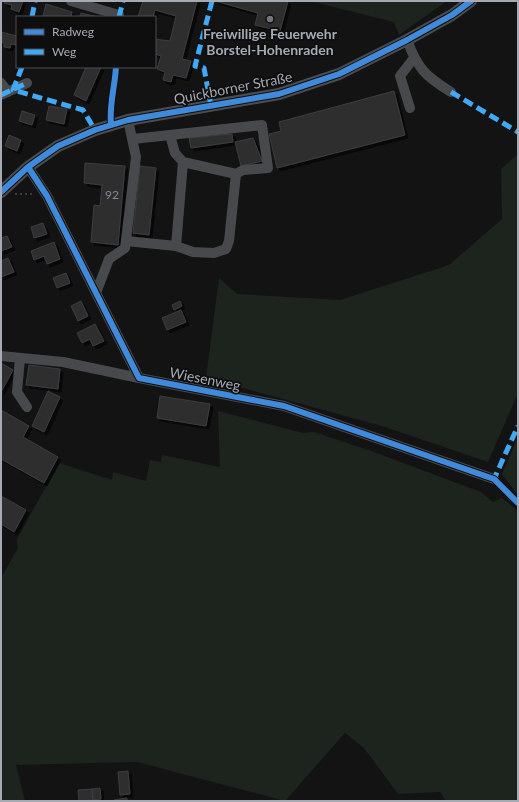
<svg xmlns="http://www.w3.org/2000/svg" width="519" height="802" font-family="Lato,sans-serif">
	<defs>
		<filter id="shadow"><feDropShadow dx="3" dy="3" stdDeviation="0" flood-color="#0009"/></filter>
	</defs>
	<rect width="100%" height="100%" fill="#131314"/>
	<path fill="#1d241e" d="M310 1H447L399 35 394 22Z
		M518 154V393L488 462 382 426 206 378 219 278 237 294 340 300 449 265 502 219 501 169Z
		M218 411 303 433 314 432 371 451 481 492 493 502 502 498 518 511V801H446L440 792 398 794 364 748 345 733 285 801 137 762 16 765 25 801H1V578L18 548 17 539 59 463 112 480 113 472 146 481 150 460 161 462 162 455 220 467Z
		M518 437V495L502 474Z"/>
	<path fill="#2e2e2f" stroke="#3c3d40" filter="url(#shadow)" d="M4 1H23L19 12 11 9 12 5 4 3Z
		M143 1H197L182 59 191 61 186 78 173 75 171 82 163 80 165 72 157 69 161 56 155 54V39L170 41 176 16 155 10 153 17H138Z
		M215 1H288L280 31 255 25 258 13Z
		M46 4 72 12 71 17 43 16Z
		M81 13 98 17H80Z
		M1 32 17 36V45L11 44 10 48 4 47V43L1 42Z
		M86 67H101L86 101 74 95Z
		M394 91 405 135 277 168 269 134 281 131 279 122Z
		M49 106 67 109 64 124 46 120Z
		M22 111 35 115 32 125 19 121Z
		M232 134 233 142 191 148 189 138Z
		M9 135 21 140 17 151 5 146Z
		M253 138 262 161 241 166 235 142Z
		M85 163 125 166 118 245 91 242 94 205 100 206 102 185 84 183Z
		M140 166 156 168 149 235 133 233Z
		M43 223 47 234 34 238 31 227Z
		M7 236 12 247 1 251V238Z
		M54 242 60 259 47 264 44 256 34 260 31 251Z
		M8 258 14 272 1 277V261Z
		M66 273 70 283 57 288 53 278Z
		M81 301 88 316 78 321 71 306Z
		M180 301 182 306 174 310 172 305Z
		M181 310 186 322 167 330 162 318Z
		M95 324 104 341 93 346 90 339 82 343 77 333Z
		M1 363 13 370 1 392Z
		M29 365 60 369 58 389 26 385Z
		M48 391 60 397 44 432 32 426Z
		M160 396 210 404 206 426 157 418Z
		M1 410 29 426 23 437 58 457 44 483 1 459Z
		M1 496 26 510 14 532 1 524Z
		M128 771 130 794 120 795 118 772Z
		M100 788 101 799 93 800 92 789Z
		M92 789 93 800 79 801 78 790Z
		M127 798V801H115L114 800Z"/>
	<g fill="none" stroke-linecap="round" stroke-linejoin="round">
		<path stroke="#494b4e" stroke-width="1.5" stroke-dasharray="2 3" stroke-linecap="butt" d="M15 194H35"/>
		<path stroke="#48494c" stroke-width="10" d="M71 1 119 15
			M407 40C418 69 425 76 451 92
			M1 83 8 92
			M1 95 27 83
			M410 108 400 76 414 58
			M170 135 175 153 183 162 236 174
			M28 167 47 196 139 378 284 406 494 479
			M126 241 176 246 193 252 214 253 226 249 229 241 236 174 243 170 268 168 262 125 133 139
			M176 246 183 162
			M96 293 109 259 125 248 136 157 128 120
			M1 356 63 362 139 378
			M20 358 17 392 27 407"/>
		<path stroke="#4a4c4e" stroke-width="12" d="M1 192 28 167 58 146 95 130 128 120 279 94 339 74 407 40 452 15 471 1"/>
		<path stroke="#3fa9f5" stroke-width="5" stroke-dasharray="10 5" stroke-linecap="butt" d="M32 17 35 1
			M119 17 123 1
			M22 67 13 90 83 110 95 130
			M451 92 518 132
			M1 95 27 83
			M211 106 204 68 195 66 212 1
			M496 481 494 479 518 426"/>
		<defs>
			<path id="cycleway" d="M111 124C109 105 115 86 116 67
				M28 167 47 196 139 378 284 406 494 479 518 503
				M1 192 28 167 58 146 95 130 128 120 279 94 339 74 407 40 452 15 471 1"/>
		</defs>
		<use href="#cycleway" stroke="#0e0e0f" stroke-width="8"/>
		<use href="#cycleway" stroke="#408adc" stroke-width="6"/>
	</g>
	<circle fill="#72757c" stroke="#0e0e0f" stroke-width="1.5" cx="270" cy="19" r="4"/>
	<g text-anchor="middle" stroke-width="3.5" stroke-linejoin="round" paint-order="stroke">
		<g font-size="12" fill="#878b93">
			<text x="112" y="199">92</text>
		</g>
		<g font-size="14" font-weight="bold" fill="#a5aab4" stroke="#0e0e0f">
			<text x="270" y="39">Freiwillige Feuerwehr<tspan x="270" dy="16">Borstel-Hohenraden</tspan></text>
		</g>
		<g font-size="14" fill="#a5aab4" stroke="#0e0e0f">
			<text transform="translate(233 88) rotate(-11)" y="5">Quickborner Straße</text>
			<text transform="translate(205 379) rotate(11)" y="5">Wiesenweg</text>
		</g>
	</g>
	<rect width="519" height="802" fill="none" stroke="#a5aab4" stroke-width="4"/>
	<rect x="16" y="16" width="140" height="52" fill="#0e0e0f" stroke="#4a4c51"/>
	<rect x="24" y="29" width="20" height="6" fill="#408adc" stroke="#4a4c51"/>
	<text x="52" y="36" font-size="12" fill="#a5aab4">Radweg</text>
	<rect x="24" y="49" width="20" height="6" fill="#3fa9f5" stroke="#4a4c51"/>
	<text x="52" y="56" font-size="12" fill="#a5aab4">Weg</text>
</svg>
